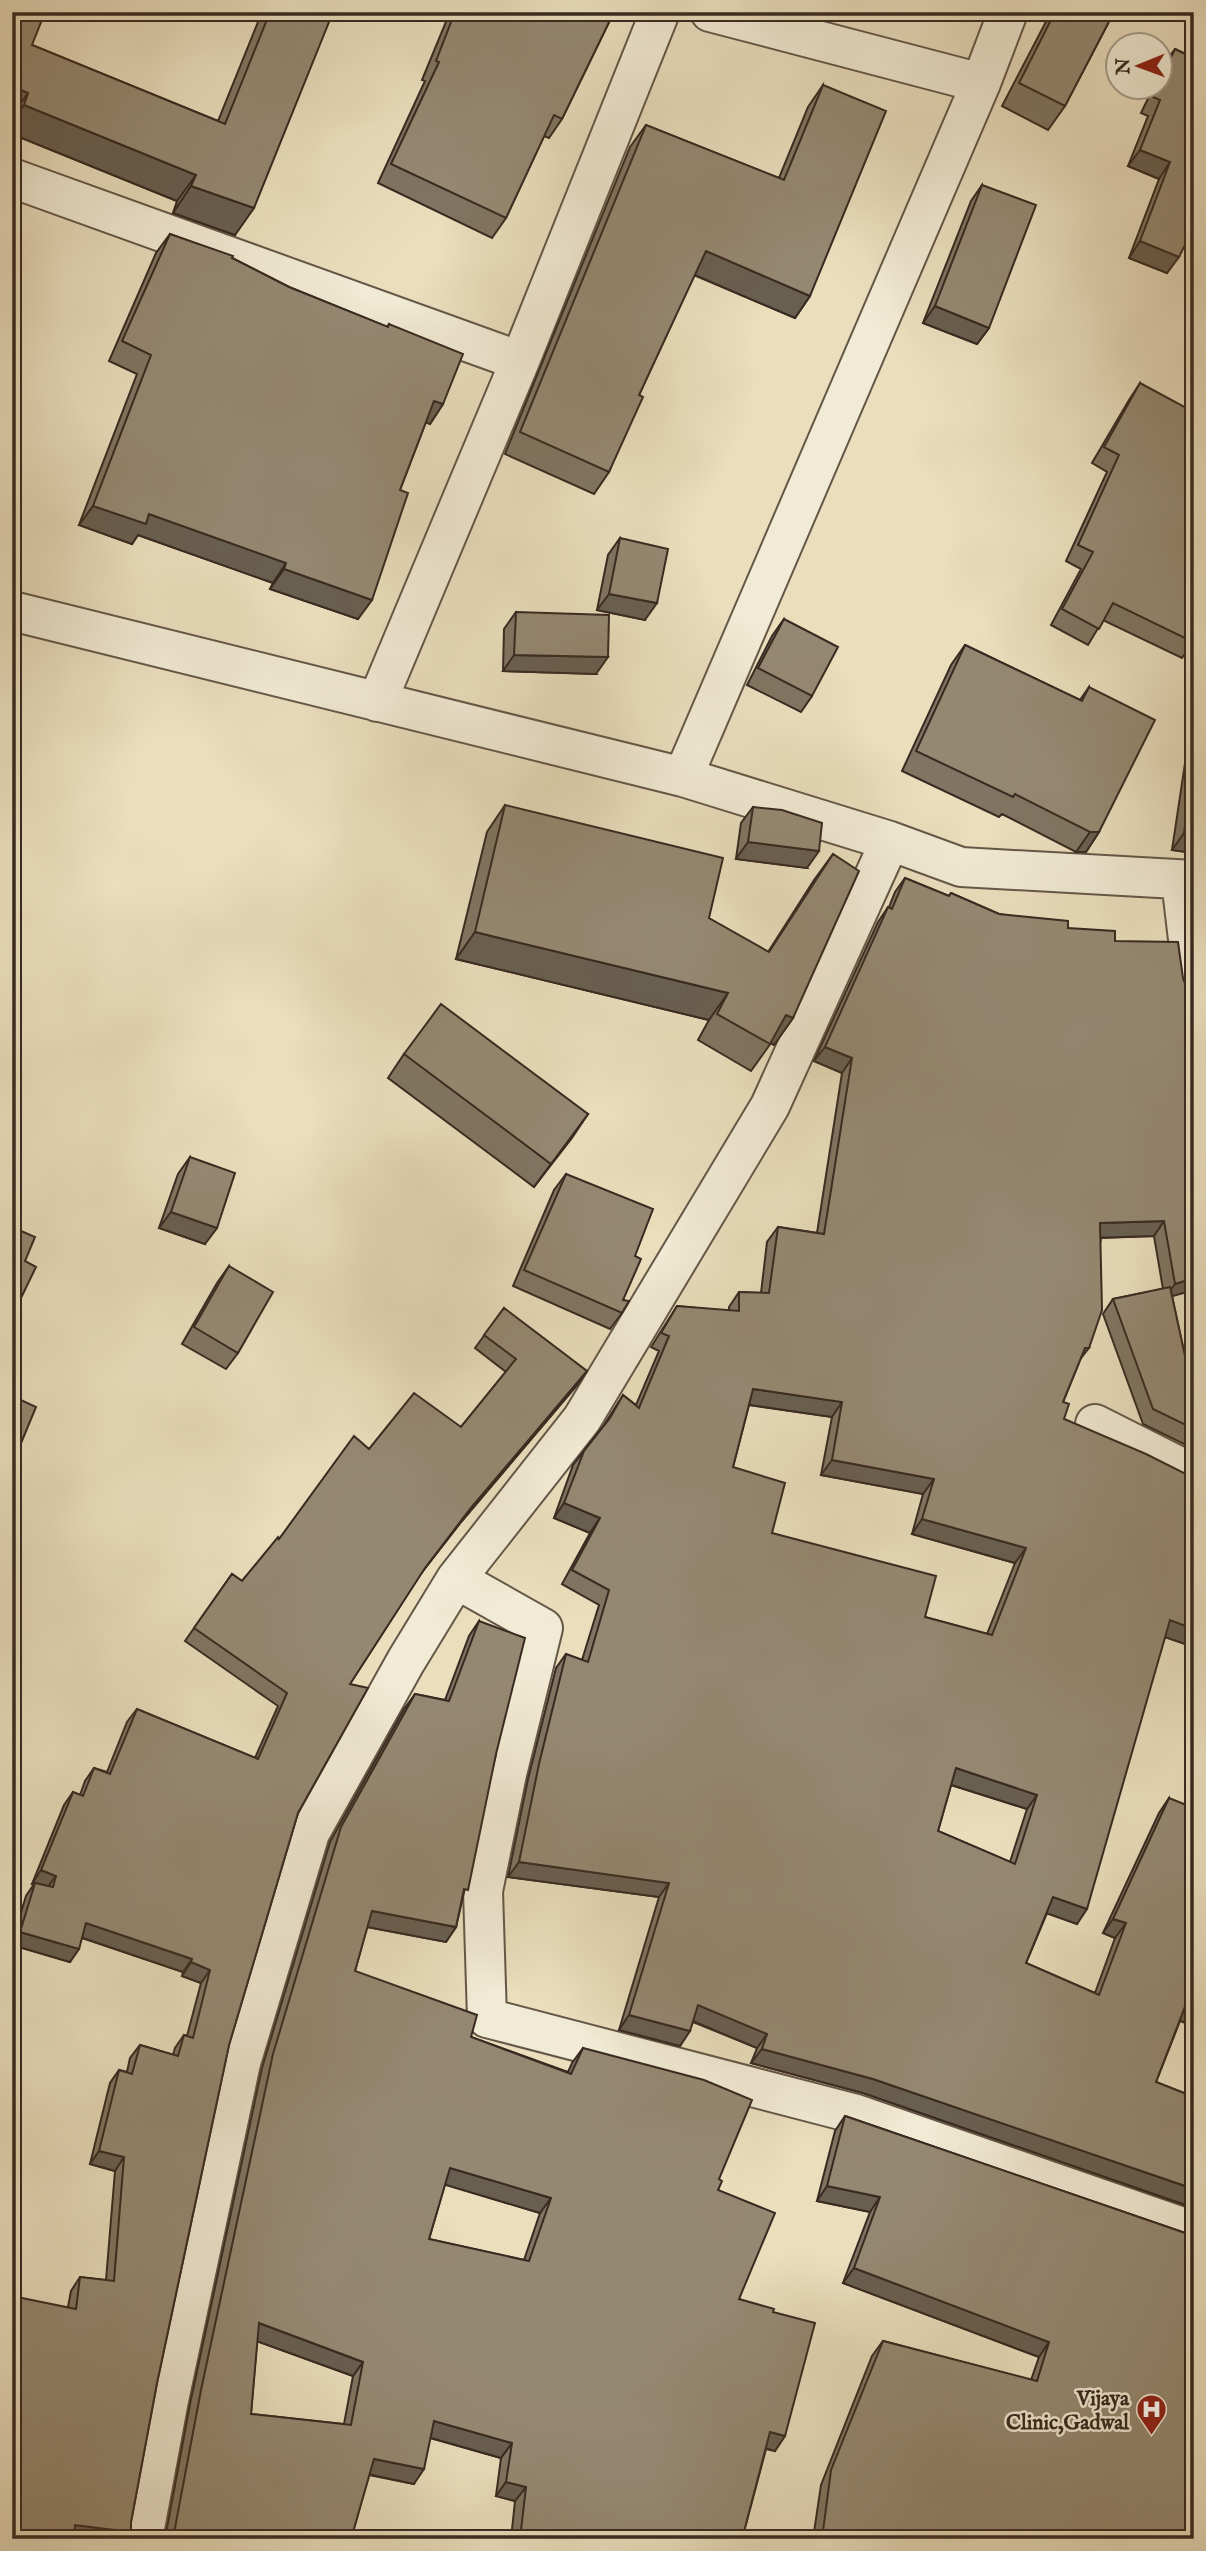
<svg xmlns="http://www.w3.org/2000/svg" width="1206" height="2551" font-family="'IM FELL English',serif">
	<rect width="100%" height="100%" fill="#eadebd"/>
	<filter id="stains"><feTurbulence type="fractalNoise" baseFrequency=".00286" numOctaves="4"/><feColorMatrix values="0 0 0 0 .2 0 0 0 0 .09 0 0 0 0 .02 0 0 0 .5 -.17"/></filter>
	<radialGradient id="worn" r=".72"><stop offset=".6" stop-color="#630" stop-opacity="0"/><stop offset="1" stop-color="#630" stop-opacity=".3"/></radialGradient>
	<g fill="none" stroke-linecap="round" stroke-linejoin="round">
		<defs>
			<path id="minor" d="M710 12 981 83
				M1008 12 981 83 683 777 890 841 961 867 1194 880
				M12 178 520 361
				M12 611 683 777
				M377 702 520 361 660 12
				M1181 880 1194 990
				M1095 1424 1194 1474
				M456 1579 543 1628 507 1774 483 1891 487 2018 856 2114 1194 2231
				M143 2539 169 2400 241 2063 310 1833 406 1661 456 1579 582 1419 770 1106 890 841"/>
		</defs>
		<use href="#minor" stroke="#645748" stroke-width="42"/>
		<use href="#minor" stroke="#f1ead4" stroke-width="38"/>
	</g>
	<path fill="#807562" stroke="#382a21" stroke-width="2" fill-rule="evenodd" d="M12 12 32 45 218 121 262 12H333L235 235 173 213 177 201 12 134Z
		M450 12H614L562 119 549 138 544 136 506 218 492 238 378 183 425 81 422 80Z
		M1051 12H1114L1065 106 1048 130 1002 106Z
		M1194 40V233H1193L1187 241 1167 273 1129 258 1159 179 1128 166 1148 116 1141 113 1153 88H1160V71L1163 65 1175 49 1188 55Z
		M823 85 810 296 795 318 694 275 639 395 609 472 594 494 505 454 630 147 646 125 779 178 808 107Z
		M982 185 989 328 977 344 923 323 971 201Z
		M170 234 232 258 289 287 387 327 389 324 443 404 430 424 426 422 400 490 358 619 270 589 273 583 138 535 132 544 79 525 137 374 109 361 156 253Z
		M1140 383 1194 641 1182 658 1103 620 1088 645 1051 625 1081 569 1066 561 1107 472 1092 463 1129 400Z
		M620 538 645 620 597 610 608 555Z
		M516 612 596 674 503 671 504 629Z
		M784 619 812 696 801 712 747 685 772 636Z
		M965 645 1080 700 1089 687 1099 832 1086 852H1076L1002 814 999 817 902 771 951 665Z
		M1194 703V853L1172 850Z
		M505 805 768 952 814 880 833 854 793 1018 774 1045 771 1043 751 1071 698 1040 709 1020 456 959 487 832Z
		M753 807 807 868 736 859 741 823Z
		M905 878 949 896 951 893 999 914 1068 928 1115 941 1183 978 1187 989 1194 994V1290L1172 1296 1188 1370 1194 1368V1449L1143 1424 1103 1314 1113 1299 1163 1289 1154 1236 1101 1238 1080 1360 1063 1402 1064 1419 1194 1478V1647L1165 1637 1077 1924 1047 1913 1026 1963 1095 1993 1115 1938 1103 1933 1159 1813 1169 1798 1189 1940 1194 1942V2026L1180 2021 1156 2082 1194 2097V2208L863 2093 751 2063 757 2048 693 2022 680 2046 619 2030 659 1897 508 1877 528 1779 556 1668 566 1654 582 1660 599 1605 562 1584 590 1533 554 1518 573 1465 604 1425 623 1395 636 1405 659 1351 651 1347 677 1306 729 1311V1307L739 1292 761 1293 767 1242 778 1227 817 1233 842 1073 814 1061 878 922 888 907H889L895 892ZM749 1405 832 1417 821 1475 923 1494 912 1534 1015 1563 987 1634 925 1617 772 1533 733 1467ZM951 1785 1027 1809 1010 1862 938 1831Z
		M404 1054 588 1114 534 1187 388 1078Z
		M190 1157 205 1244 159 1228 178 1174Z
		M566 1174 635 1256 623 1300 622 1313 610 1329 513 1286 554 1190Z
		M12 1227 25 1261 21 1298 15 1307 12 1306Z
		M229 1266 238 1353 226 1369 182 1344 217 1283Z
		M504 1308 578 1384 461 1522 420 1575 350 1684 298 1813 229 2045 157 2383 131 2522V2532L126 2539H12L68 2307 71 2291 80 2277 106 2280 115 2171 90 2164 110 2083 119 2070 127 2072 130 2058 140 2045 173 2055 175 2048 184 2035 187 2036 201 1983 182 1976 183 1972 82 1938 70 1962 12 1945V1942L26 1896 34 1884H32L64 1805 73 1792 80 1795 85 1781 94 1768 107 1772 127 1722 137 1709 255 1758 278 1706 185 1641 232 1574 242 1581 279 1539 369 1449 461 1427 506 1372 475 1348Z
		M479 1621 496 1754 456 1927 446 1942 367 1927 355 1971 471 2037 568 2072 572 2063 583 2048 719 2179 718 2190 739 2299 773 2312 775 2451 766 2449 742 2539H511L515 2501 496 2496 501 2458 430 2438 414 2484 369 2475 351 2539H165L190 2404 262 2068 330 1842 404 1709 415 1694 445 1700 469 1636ZM445 2184 540 2213 524 2260 429 2239ZM257 2341 353 2376 344 2424 251 2414Z
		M845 2116 1194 2236V2539H813L821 2485 872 2356 883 2341 1031 2380 1039 2357 843 2283 870 2212 817 2201 835 2131Z"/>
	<path fill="#685f50" stroke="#382a21" stroke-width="2" d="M12 86 28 93 12 116Z
		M24 105 196 175 177 201 12 134V121Z
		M1140 150 1170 162 1159 179 1128 166Z
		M191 186 254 208 235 235 173 213Z
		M1140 241 1179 257 1167 273 1129 258Z
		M706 251 810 296 795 318 690 273Z
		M935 306 989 328 977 344 923 323Z
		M434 401 443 404 430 424 420 420Z
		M93 506 149 514 286 563 273 583 138 535 132 544 79 525Z
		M284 569 372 600 358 619 270 589Z
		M609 594 657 603 645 620 597 610Z
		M514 655 608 657 596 674 503 671Z
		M1090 832H1099L1086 852H1076Z
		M1184 833 1194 835V853L1172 850Z
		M748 842 819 851 807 868 736 859Z
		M475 932 728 993 709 1020 456 959Z
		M786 1015 793 1018 774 1045 768 1042Z
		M825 1047 852 1058 842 1073 814 1061Z
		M588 1114 572 1138 534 1187 551 1164Z
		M171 1212 217 1228 205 1244 159 1228Z
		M1164 1221 1154 1236 1090 1238 1100 1223Z
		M1194 1278V1290L1165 1298 1175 1284Z
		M1085 1348H1089L1078 1362Z
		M587 1371 578 1384 461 1522 415 1581 470 1509Z
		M753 1389 842 1402 832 1417 743 1404Z
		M832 1460 934 1479 923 1494 821 1475Z
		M564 1503 600 1518 590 1533 554 1518Z
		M922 1519 1026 1548 1015 1563 912 1534Z
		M1170 1620 1194 1629V1647L1159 1635Z
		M956 1768 1037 1795 1027 1809 945 1783Z
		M519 1862 669 1883 659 1897 508 1877Z
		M41 1870 56 1876 46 1889 32 1884Z
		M1053 1897 1087 1909 1077 1924 1043 1912Z
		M372 1911 456 1927 446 1942 362 1926Z
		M1113 1919 1126 1923 1115 1938 1103 1933Z
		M86 1923 192 1959 183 1972 77 1936Z
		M20 1932 79 1949 70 1962 12 1945Z
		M191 1962 210 1970 201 1983 182 1976Z
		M1186 2004 1194 2007V2026L1176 2019Z
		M698 2005 767 2034 757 2048 688 2019Z
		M629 2015 690 2031 680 2046 619 2030Z
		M762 2049 873 2079 1194 2189V2208L863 2093 751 2063Z
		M99 2151 124 2157 115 2171 90 2164Z
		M450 2168 551 2198 540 2213 439 2183Z
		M827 2186 880 2197 870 2212 817 2201Z
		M854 2268 1049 2342 1039 2357 843 2283Z
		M259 2323 363 2362 353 2376 248 2338Z
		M434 2421 512 2443 501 2458 424 2436Z
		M770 2432 785 2436 775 2451 760 2447Z
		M374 2459 424 2469 414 2484 363 2473Z
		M506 2482 526 2487 515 2501 496 2496Z
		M75 2525 131 2532 126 2539 66 2538Z"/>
	<path fill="#958872" stroke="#382a21" stroke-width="2" fill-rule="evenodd" d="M12 12H45L32 45 225 124 270 12H333L254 208 191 186 196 175 24 105 28 93 12 86Z
		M455 12H614L562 119 554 115 506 218 391 164 439 62 436 61Z
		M1055 12H1114L1065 106 1019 83Z
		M1175 49 1193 58 1194 56V227L1179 257 1140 241 1170 162 1140 150 1160 100 1153 97 1157 88H1160V80Z
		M823 85 886 111 810 296 706 251 639 395 643 397 609 472 520 432 646 125 784 180Z
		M982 185 1036 205 989 328 935 306Z
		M170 234 233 256 232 258 289 287 388 327 389 324 463 354 443 404 434 401 400 490 408 493 372 600 284 569 286 563 149 514 146 524 93 506 151 355 122 341Z
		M1140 383 1194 412 1193 642 1113 603 1099 629 1062 609 1093 552 1078 545 1119 455 1104 447Z
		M620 538 668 549 657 603 609 594Z
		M516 612 609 615 608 657 514 655Z
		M784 619 838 647 812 696 758 668Z
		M965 645 1082 701 1089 687 1155 720 1099 832H1090L1015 794 1013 797 916 751Z
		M1194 765V835L1184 833Z
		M505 805 723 858 709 918 769 952 833 854 859 871 793 1018 786 1015 770 1044 717 1014 728 993 475 932Z
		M753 807 782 810 822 823 819 851 748 842Z
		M905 878 949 896 951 893 999 914 1068 921V928L1115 931V941L1178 942 1183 978 1187 989 1194 994V1278L1175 1284 1164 1221 1100 1223 1102 1310 1089 1348H1085L1063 1402 1069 1404 1064 1419 1146 1454 1194 1478V1629L1170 1620 1087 1909 1053 1897 1026 1963 1099 1995 1126 1923 1113 1919 1169 1798 1194 1808V1929L1189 1940 1194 1942V2007L1186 2004 1156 2082 1194 2097V2189L873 2079 762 2049 767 2034 698 2005 690 2031 629 2015 669 1883 519 1862 539 1764 566 1654 588 1662 609 1590 572 1570 600 1518 564 1503 584 1451 610 1418 623 1395 639 1408 669 1336 661 1333 677 1306 739 1311V1292L769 1293 778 1227 824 1234 852 1058 825 1047 888 907 892 909ZM753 1389 842 1402 832 1460 934 1479 922 1519 1026 1548 992 1635 925 1617 936 1576 772 1533 785 1483 733 1467ZM956 1768 1037 1795 1015 1864 938 1831Z
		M441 1004 588 1114 551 1164 404 1054Z
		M12 1110H14L12 1129Z
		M190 1157 235 1173 217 1228 171 1212Z
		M566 1174 653 1209 635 1256 641 1259 623 1300 629 1301 622 1313 524 1270Z
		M12 1227 35 1237 25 1261 36 1267 21 1298 12 1295Z
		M229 1266 273 1292 238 1353 194 1327Z
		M1170 1287 1188 1370 1194 1368V1429L1153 1409 1113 1299Z
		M504 1308 587 1371 470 1509 425 1568 350 1684 368 1688 298 1813 229 2045 157 2383 131 2522V2532L75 2525 74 2539H12V2296L76 2309 80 2277 114 2281 124 2157 99 2151 119 2070 132 2074 140 2045 178 2056 184 2035 193 2038 210 1970 191 1962 192 1959 86 1923 79 1949 20 1932 35 1883 53 1887 56 1876 41 1870 73 1792 83 1796 94 1768 110 1774 137 1709 258 1759 287 1693 194 1628 232 1574 242 1581 278 1537 279 1539 354 1436 369 1449 414 1393 461 1427 516 1359 484 1335Z
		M12 1396 36 1407 12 1465Z
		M479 1621 525 1638 496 1754 468 1890 464 1889 456 1927 372 1911 355 1971 477 2015 471 2037 571 2074 583 2048 704 2080 752 2100 719 2179 722 2181 718 2190 775 2213 739 2299 774 2309 773 2312 815 2323 785 2436 770 2432 742 2539H520L526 2487 506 2482 512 2443 434 2421 424 2469 374 2459 351 2539H169L175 2528 201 2390 273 2054 341 1827 415 1694 449 1701ZM450 2168 551 2198 529 2261 429 2239ZM259 2323 363 2362 351 2425 251 2414Z
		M845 2116 1194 2236V2539H822L831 2470 883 2341 1037 2381 1049 2342 854 2268 880 2197 827 2186Z
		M468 2531 490 2539H466Z"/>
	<defs>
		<symbol id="hospital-pin" viewBox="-11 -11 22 30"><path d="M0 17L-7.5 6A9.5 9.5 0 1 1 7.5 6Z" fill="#8f2418" stroke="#f1ead4"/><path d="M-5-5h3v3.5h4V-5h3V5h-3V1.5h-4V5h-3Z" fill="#fff"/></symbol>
	</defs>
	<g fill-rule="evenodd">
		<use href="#hospital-pin" x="1134" y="2392" width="35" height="47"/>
	</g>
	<g text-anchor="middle" stroke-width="5" stroke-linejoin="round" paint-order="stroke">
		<g font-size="21" font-weight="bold" fill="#382a21" stroke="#f1ead4" text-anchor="end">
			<text x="1129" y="2405">Vijaya<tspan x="1129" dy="24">Clinic,Gadwal</tspan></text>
		</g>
	</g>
	<rect width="1206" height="2551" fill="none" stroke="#eadebd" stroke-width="42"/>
	<rect x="14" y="14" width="1178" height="2523" fill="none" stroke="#382a21" stroke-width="3.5"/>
	<rect x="21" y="21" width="1164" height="2509" fill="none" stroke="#382a21" stroke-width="2"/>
	<g transform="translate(1139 66) rotate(269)"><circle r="33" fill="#f1ead4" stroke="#a79d8c" stroke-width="2"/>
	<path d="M0-5L12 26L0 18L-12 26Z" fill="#8f2418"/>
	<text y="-10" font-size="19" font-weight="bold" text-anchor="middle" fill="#382a21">N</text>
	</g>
	<rect width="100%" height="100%" filter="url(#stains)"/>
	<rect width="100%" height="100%" fill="url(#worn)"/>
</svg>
